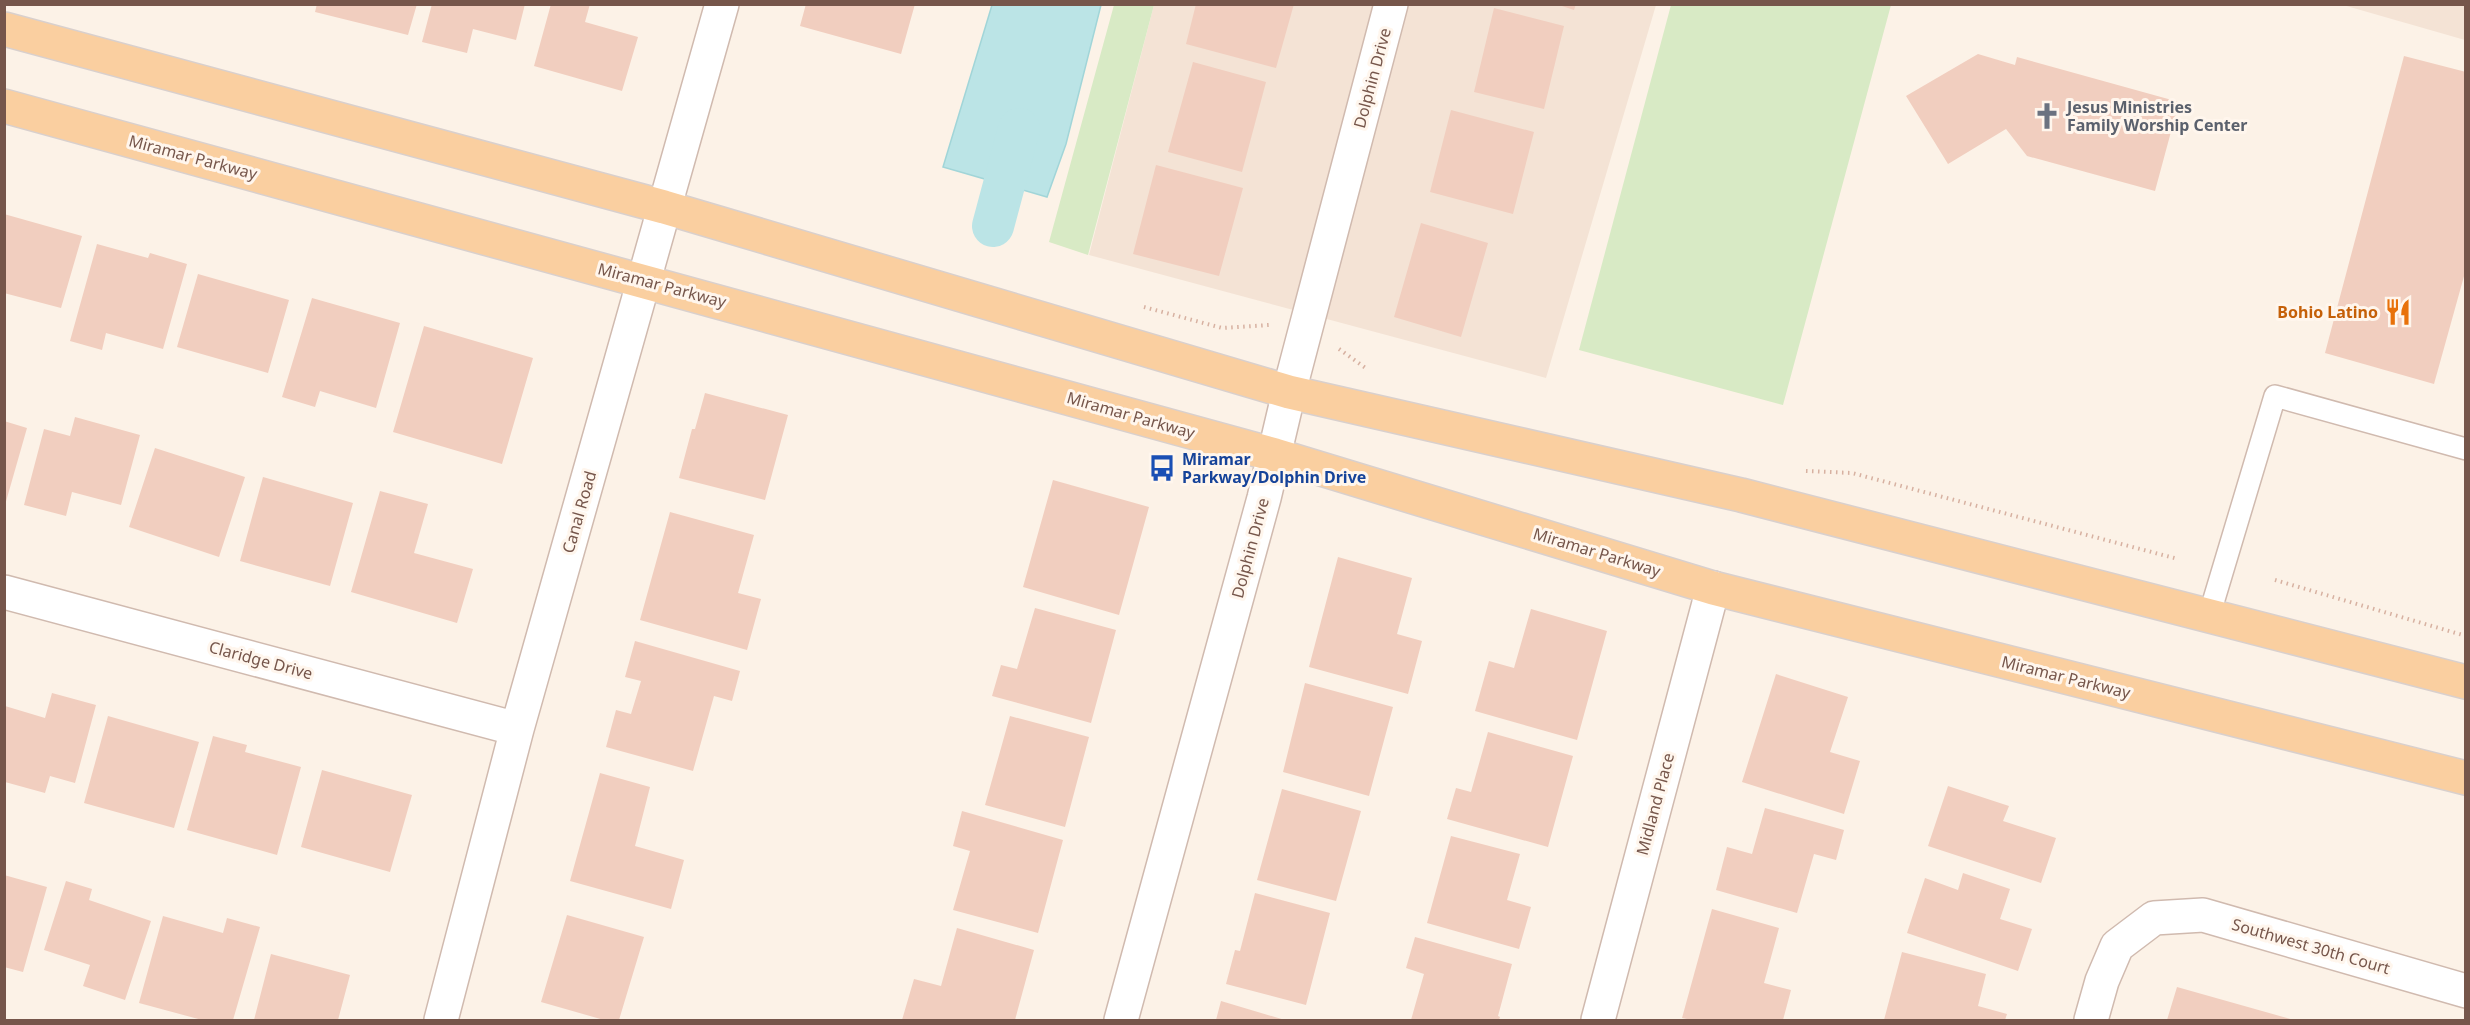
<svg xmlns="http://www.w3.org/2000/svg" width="2470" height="1025" font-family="'Noto Sans',sans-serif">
	<rect width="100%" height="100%" fill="#fcf2e7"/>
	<path fill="#f4e3d5" d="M1154 5H1656L1546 378 1089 255Z
		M2343 5H2465V40Z"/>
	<path fill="#d8eac5" d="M1114 5H1154L1088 255 1049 242Z
		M1671 5H1891L1783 405 1579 350Z"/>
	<path fill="#bbe4e6" stroke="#a1d5d8" stroke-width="1.5" d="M992 5H1101L1066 144 1047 197 943 167Z"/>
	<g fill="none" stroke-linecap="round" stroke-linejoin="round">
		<path stroke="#bbe4e6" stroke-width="42" d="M993 226 1019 129"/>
	</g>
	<path fill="#f1cebf" d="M317 4H417L408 35 315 12Z
		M432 4H525L516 40 473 29 467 53 422 42Z
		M551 4H590L585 22 638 37 622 91 534 66Z
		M806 4H915L901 54 800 26Z
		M1196 4H1294L1276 68 1186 44Z
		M1556 4H1576L1574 10Z
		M1494 8 1564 26 1544 109 1474 92Z
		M1978 54 2015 65 2017 57 2179 102 2155 191 2027 156 2006 129 1948 164 1906 96Z
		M2404 56 2466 72V269L2434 384 2325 353Z
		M1193 62 1266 82 1242 172 1168 152Z
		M1451 110 1534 132 1513 214 1430 192Z
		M1156 165 1243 188 1219 276 1133 254Z
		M4 214 82 236 61 308 4 293Z
		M1421 223 1488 243 1461 337 1394 317Z
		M97 244 148 258 150 253 187 264 163 349 106 333 102 350 70 341Z
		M198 274 289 300 268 373 177 347Z
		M312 298 400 323 376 408 320 391 315 407 282 397Z
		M424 326 533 358 502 464 393 432Z
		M705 393 788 415 765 500 679 478 692 429H695Z
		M75 417 140 435 121 505 72 492 66 516 24 505 44 429 70 436Z
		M4 421 27 428 5 505H4Z
		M155 448 245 477 219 557 129 527Z
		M263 477 353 503 330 586 240 561Z
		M1053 480 1149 507 1119 615 1023 587Z
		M380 491 428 504 414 553 473 569 457 623 351 592Z
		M670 512 754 535 738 593 761 599 747 650 640 620Z
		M1338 557 1412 578 1397 634 1422 641 1408 694 1309 667Z
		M1035 608 1116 630 1091 723 992 696 1001 665 1017 669Z
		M1531 609 1607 631 1577 740 1475 711 1489 661 1514 668Z
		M635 641 740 671 732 701 714 696 693 771 606 747 616 710 631 714 641 681 625 677Z
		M1776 674 1848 697 1830 752 1860 761 1844 814 1742 782Z
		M1305 683 1393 707 1369 796 1283 772Z
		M52 693 96 705 75 783 50 776 45 793 5 782V706L45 718Z
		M108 716 199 742 174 828 84 803Z
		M1010 716 1089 737 1065 827 985 805Z
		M1488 732 1573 756 1548 847 1447 819 1456 788 1471 792Z
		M213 736 247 745 245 752 301 767 277 855 187 830Z
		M322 770 412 795 390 872 301 847Z
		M600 773 650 787 635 846 684 860 671 909 570 881Z
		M1948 786 2009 806 2003 821 2056 838 2041 883 1928 846Z
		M1282 789 1361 811 1336 901 1257 880Z
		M1765 808 1844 830 1836 860 1814 854 1797 913 1716 890 1727 847 1752 854Z
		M962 811 1063 840 1038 933 953 910 970 851 953 846Z
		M1451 836 1520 854 1507 900 1531 907 1519 949 1427 923Z
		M1963 873 2010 889 2000 919 2032 929 2018 971 1907 933 1925 878 1958 890Z
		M4 875 47 887 23 972 4 967Z
		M66 881 92 889 89 900 151 921 125 1000 83 986 90 965 44 950Z
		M1255 893 1330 913 1306 1005 1226 984 1235 950 1240 951Z
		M1712 909 1779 928 1764 983 1791 990 1783 1020H1692L1682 1018Z
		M567 915 644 937 619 1020H604L541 1002Z
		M163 916 223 933 227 918 260 927 233 1020H202L139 1003Z
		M957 928 1034 950 1015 1020H902L914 979 941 986Z
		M1415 937 1512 964 1498 1016 1500 1017 1499 1020H1411L1424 974 1406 968Z
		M1902 952 1986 974 1978 1006 2007 1014 2005 1020H1884Z
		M271 954 350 975 338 1020H254Z
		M2177 987 2294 1020H2167Z
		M1221 1001 1285 1020H1216Z"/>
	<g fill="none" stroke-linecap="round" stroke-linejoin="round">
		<defs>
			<path id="service" d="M2209 616 2275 396 2466 449"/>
			<path id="minor" d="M4 592 517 729
				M441 1020 517 729 722 4
				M1598 1020 1713 588
				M2091 1020 2102 981 2117 946 2154 918 2203 915 2466 991"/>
			<path id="tertiary" d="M1121 1020 1264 498 1289 392 1391 4"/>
			<path id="primary" d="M4 29 664 207 1289 392 1741 495 2466 682
				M4 106 1275 455 1713 588 2466 778"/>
		</defs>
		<use href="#service" stroke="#d0baaf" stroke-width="24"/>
		<use href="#minor" stroke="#d0baaf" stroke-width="36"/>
		<use href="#tertiary" stroke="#d0baaf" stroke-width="36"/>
		<use href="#primary" stroke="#d9d0cd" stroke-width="36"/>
		<path stroke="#d7b1a1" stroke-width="4" stroke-dasharray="1.5 4.5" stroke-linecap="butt" d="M1144 307 1222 328 1269 325
			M1339 349 1367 369
			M1806 471 1852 473 2178 559
			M2275 580 2466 636"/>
		<use href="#service" stroke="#fff" stroke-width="21"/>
		<use href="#minor" stroke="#fff" stroke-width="33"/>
		<use href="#tertiary" stroke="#fff" stroke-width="33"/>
		<use href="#primary" stroke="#facfa0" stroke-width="33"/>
	</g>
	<defs>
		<symbol id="church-bare" viewBox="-9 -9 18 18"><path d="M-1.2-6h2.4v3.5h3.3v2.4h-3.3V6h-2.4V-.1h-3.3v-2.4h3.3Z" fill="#6b7280" stroke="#fff6ed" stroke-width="2.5" paint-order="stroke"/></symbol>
		<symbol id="restaurant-bare" viewBox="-9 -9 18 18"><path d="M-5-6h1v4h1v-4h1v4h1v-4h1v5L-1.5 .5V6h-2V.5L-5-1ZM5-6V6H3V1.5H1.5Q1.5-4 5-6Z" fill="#e8710a" stroke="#fff6ed" stroke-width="2.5" paint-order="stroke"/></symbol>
		<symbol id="bus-bare" viewBox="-9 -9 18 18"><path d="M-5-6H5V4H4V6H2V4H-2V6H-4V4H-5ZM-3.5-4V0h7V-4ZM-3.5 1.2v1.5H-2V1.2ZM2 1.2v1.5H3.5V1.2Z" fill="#1a4fb4" stroke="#fff6ed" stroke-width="2.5" paint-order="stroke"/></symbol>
	</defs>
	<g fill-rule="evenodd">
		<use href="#church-bare" x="2028" y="97" width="38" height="38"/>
		<use href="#restaurant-bare" x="2379" y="293" width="38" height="38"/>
		<use href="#bus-bare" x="1143" y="449" width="38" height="38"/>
	</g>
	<g text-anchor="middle" stroke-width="6" stroke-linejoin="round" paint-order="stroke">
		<g font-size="16" fill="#76564b" stroke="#fff6ed">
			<text transform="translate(1372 78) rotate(-75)" y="6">Dolphin Drive</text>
			<text transform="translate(193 157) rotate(15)" y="6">Miramar Parkway</text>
			<text transform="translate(662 285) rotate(15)" y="6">Miramar Parkway</text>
			<text transform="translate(1131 415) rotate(16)" y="6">Miramar Parkway</text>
			<text transform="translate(579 512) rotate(-74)" y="6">Canal Road</text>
			<text transform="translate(1250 548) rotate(-75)" y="6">Dolphin Drive</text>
			<text transform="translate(1597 552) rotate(17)" y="6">Miramar Parkway</text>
			<text transform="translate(261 660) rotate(15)" y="6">Claridge Drive</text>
			<text transform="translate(2066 677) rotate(14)" y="6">Miramar Parkway</text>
			<text transform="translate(1655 804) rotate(-75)" y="6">Midland Place</text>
			<text transform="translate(2311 946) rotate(16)" y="6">Southwest 30th Court</text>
		</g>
		<g font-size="16" font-weight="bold" fill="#5b616d" stroke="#fff6ed" text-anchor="start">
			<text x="2067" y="113">Jesus Ministries<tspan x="2067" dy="18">Family Worship Center</tspan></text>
		</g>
		<g font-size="16" font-weight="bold" fill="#c56008" stroke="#fff6ed" text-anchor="end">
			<text x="2378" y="318">Bohio Latino</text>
		</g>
		<g font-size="16" font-weight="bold" fill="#164399" stroke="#fff6ed" text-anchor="start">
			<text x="1182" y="465">Miramar<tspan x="1182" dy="18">Parkway/Dolphin Drive</tspan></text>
		</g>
	</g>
	<rect width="2470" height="1025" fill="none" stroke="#76564b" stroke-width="12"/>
</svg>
